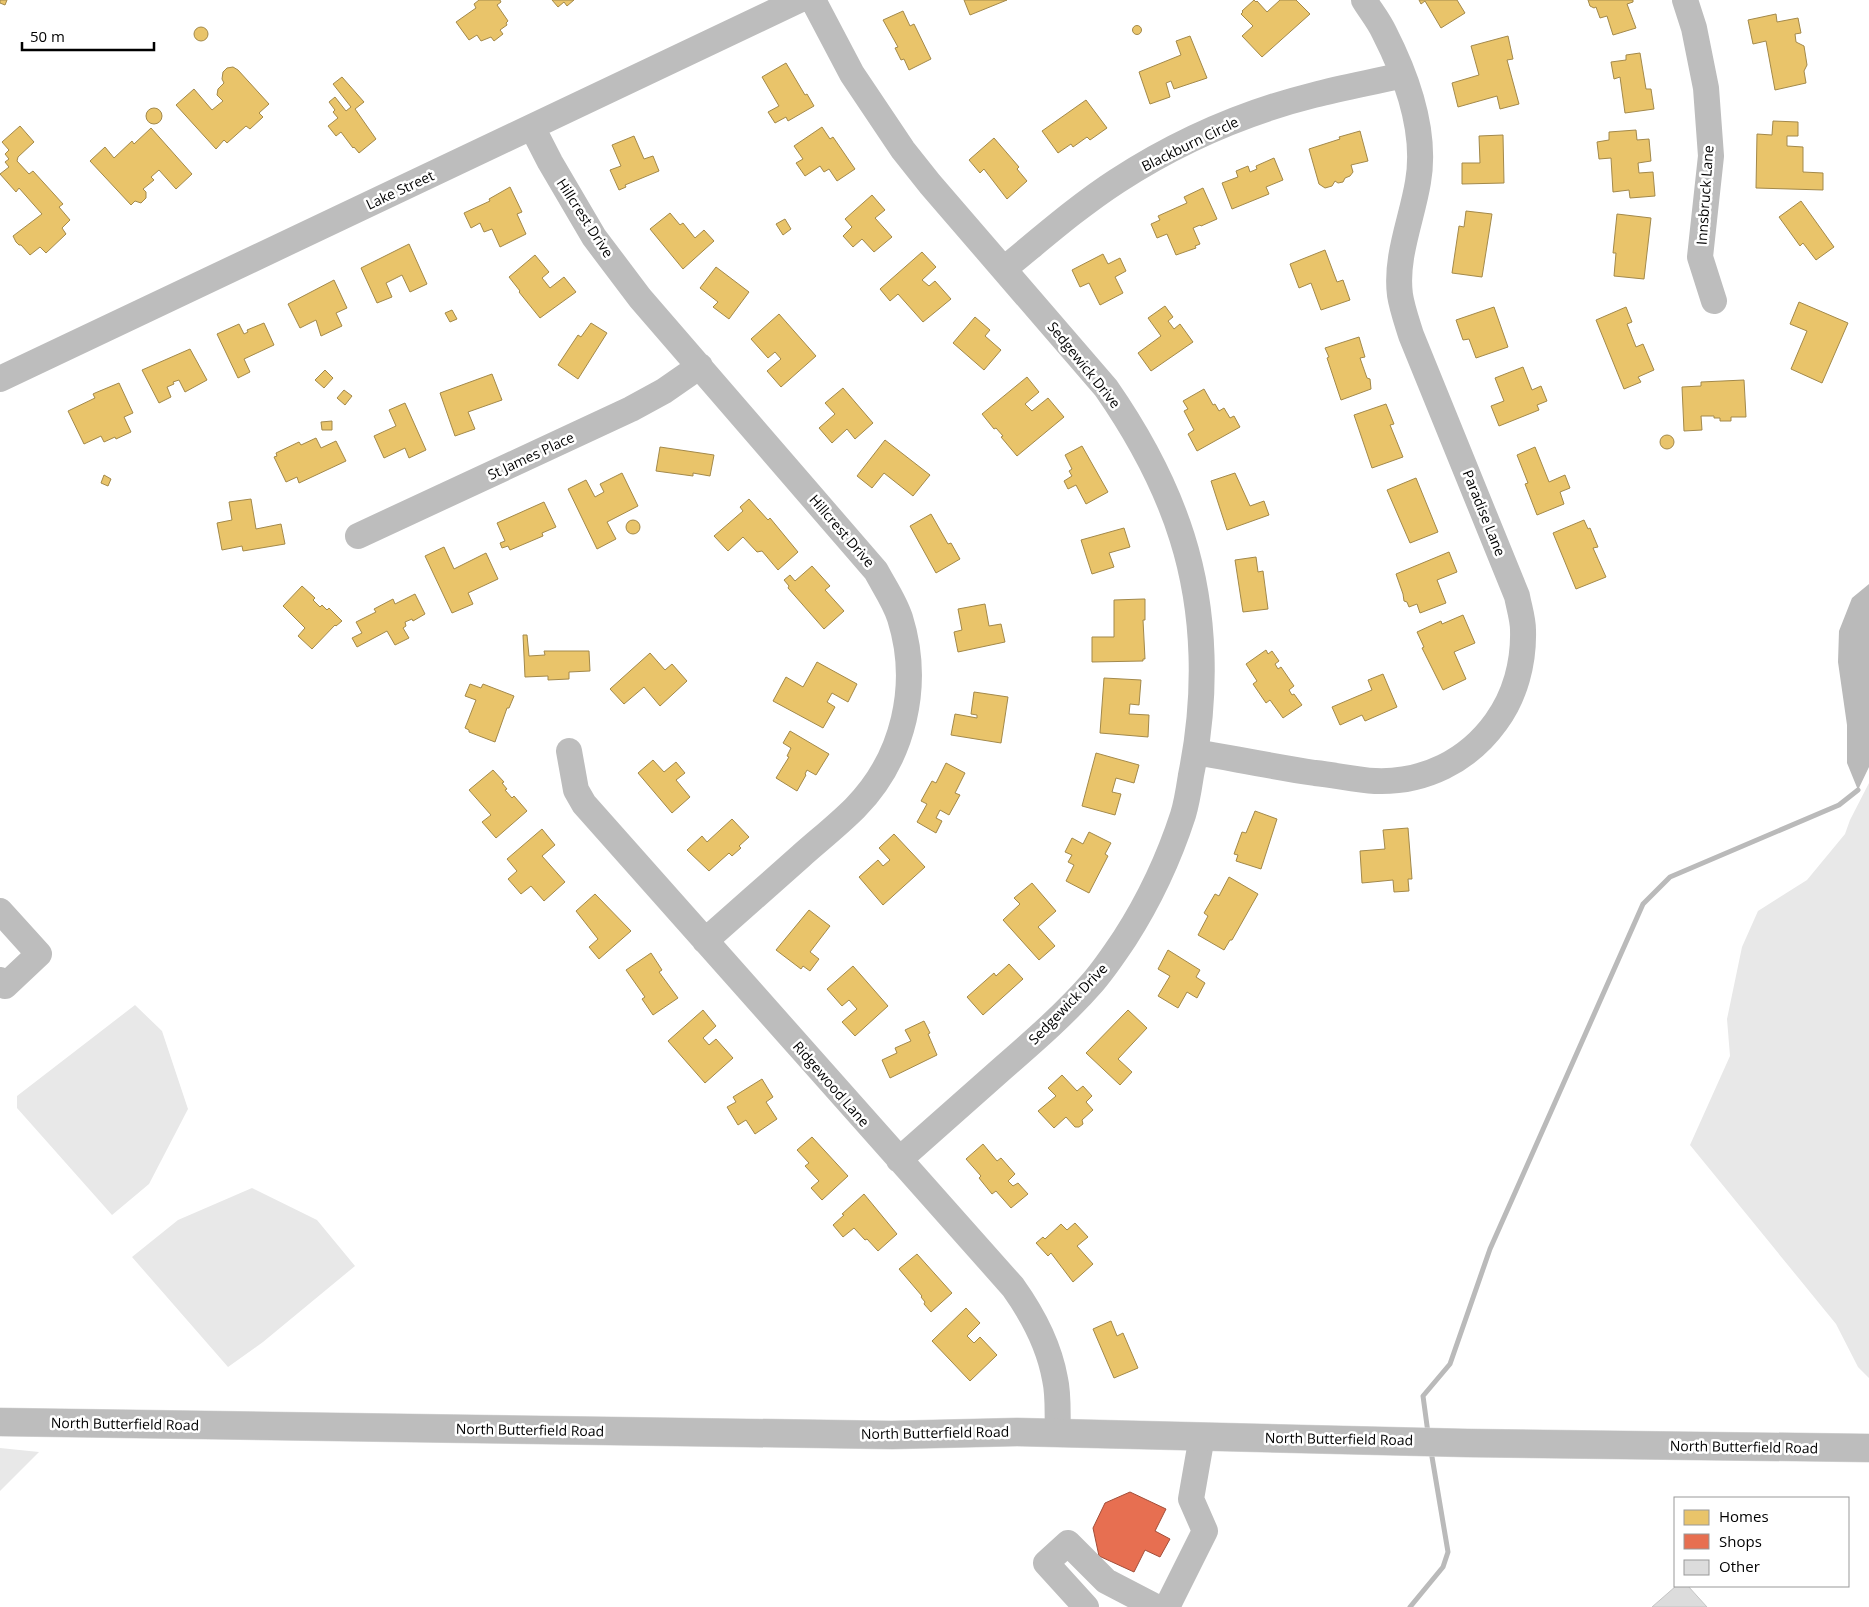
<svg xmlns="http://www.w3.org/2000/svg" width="1869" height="1607" font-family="'Open Sans',sans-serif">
	<rect width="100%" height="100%" fill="#fff"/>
	<path fill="#e8e8e8" d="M1869 783V1378L1858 1367 1836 1324 1690 1145 1730 1056 1727 1019 1742 947 1758 911 1807 880 1845 834 1850 820Z
		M135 1005 162 1031 188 1109 149 1184 112 1215 17 1108V1096Z
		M252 1188 317 1220 355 1266 263 1342 228 1367 132 1257 178 1220Z
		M0 1448 39 1452 0 1491Z"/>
	<path fill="#bababa" d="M1869 584V767L1858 790 1847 763V725L1838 662 1839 631 1852 598Z"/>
	<path fill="#e9c46a" stroke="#a3894a" d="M0 0H7L5 5 0 3Z
		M479 0H500L501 2 497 5 508 21 506 23 507 25 500 30 503 34 494 41 491 37 481 41 477 35 469 40 456 22 476 8 474 4Z
		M552 0H574L567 6 564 2 558 7Z
		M964 0H1007L970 15Z
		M1254 0 1256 2 1257 1 1267 12 1280 0H1296L1310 14 1262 57 1242 36 1253 26 1241 14 1243 12 1242 11Z
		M1419 0H1457L1465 13 1441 28 1425 1 1421 4Z
		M1588 0H1633V2L1627 4 1636 28 1613 35 1607 16 1600 18 1596 7 1594 8 1590 6Z
		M903 11 910 26 914 24 931 59 909 70 904 59 901 60 895 48 898 47 883 20Z
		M1776 14 1777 22 1798 18 1801 33 1795 34 1796 42 1804 46 1807 65 1804 71 1806 83 1775 90 1766 41 1753 44 1748 20Z
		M1132.5 30a4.5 4.5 0 1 1 9 0a4.5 4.5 0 1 1-9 0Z
		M194 34a7 7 0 1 1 14 0a7 7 0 1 1-14 0Z
		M1190 36 1207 78 1174 89 1171 81 1166 83 1170 97 1150 104 1139 72 1181 55 1176 41Z
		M1508 36 1513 59 1507 60 1519 104 1500 109 1497 96 1458 107 1452 83 1479 75 1471 46Z
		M1640 53 1646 89H1651L1654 109 1625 113 1620 77 1614 79 1611 62 1626 60V55Z
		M786 63 805 95 807 94 814 106 788 121 786 117 775 123 768 112 779 106 762 77Z
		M233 67 238 70 269 104 259 113 263 117 250 129 246 126 227 143 224 140 216 149 176 105 194 89 212 110 223 101 217 95 218 89 224 83 222 79 223 72 227 68Z
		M342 77 364 102 355 109 376 139 359 153 354 147 353 148 341 132 336 136 328 126 338 118 333 112 335 110 329 102 335 97 346 111 351 107 333 84Z
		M1086 100 1107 128 1090 140 1087 137 1073 147 1071 144 1058 153 1042 131Z
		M146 116a8 8 0 1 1 16 0a8 8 0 1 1-16 0Z
		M1773 121 1798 122V136H1787V146L1803 147V172L1823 173V190L1756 188 1757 134 1772 135Z
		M20 126 34 142 18 157 17 161 29 174 33 171 63 204 59 207 70 220 62 228 66 234 46 253 40 247 30 255 21 245H19L16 242 13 236 42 214 19 188 16 192 0 174 9 167 5 162 9 159 5 154 9 150 2 142Z
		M822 127 830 139 833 137 855 169 837 181 829 169 824 172 820 166 805 176 796 163 803 159 794 146Z
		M151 128 192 174 176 189 159 170 151 177 154 180 143 189 146 192V198L141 203 135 201 131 205 90 161 105 147 114 158 132 141 134 144Z
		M1636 130 1637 140 1649 139 1651 161 1638 163 1639 173 1653 172 1655 196 1630 198 1629 190 1613 192 1611 158 1599 159 1597 142 1609 140V132Z
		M1360 131 1368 161 1351 165 1353 172 1350 176 1345 178 1343 182 1338 183 1335 181 1332 186 1325 188 1319 184 1309 149 1340 139 1339 137Z
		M1503 135 1504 183 1462 184V163H1480L1479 136Z
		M634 136 644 159 653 156 659 171 625 185 626 187 619 190 610 170 621 166 612 145Z
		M994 138 1019 167 1017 169 1027 181 1007 199 984 169 980 173 969 160Z
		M1274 158 1283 180 1266 187 1269 194 1232 209 1222 183 1238 177 1236 171 1248 166 1250 172 1257 169 1256 166Z
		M510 187 522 212 517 214 526 234 500 247 492 229 484 232 480 223 471 228 464 213 490 201 489 199Z
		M1203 188 1217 219 1201 226 1200 225 1193 228 1200 244 1195 246 1196 248 1176 255 1167 234 1157 238 1151 224 1160 220 1158 216 1187 203 1184 197Z
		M872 195 885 210 875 218 892 237 874 252 862 239 853 247 843 236 852 227 845 219Z
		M1801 201 1834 247 1816 260 1803 243 1800 246 1779 217Z
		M1466 211 1492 214 1482 277 1452 273 1459 226 1464 227Z
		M670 213 680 225 683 223 695 238 704 230 714 241 683 269 650 229Z
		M1617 214 1651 218 1644 279 1614 276 1616 253H1613Z
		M785 219 791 229 783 235 776 224Z
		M409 244 427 284 410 292 402 275 386 283 392 297 377 303 361 268Z
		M1325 250 1337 282 1343 280 1350 300 1321 310 1311 283 1299 288 1290 264Z
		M922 252 936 267 922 280 929 286 935 281 951 299 923 322 898 294 890 301 880 289Z
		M1103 254 1108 264 1120 258 1126 271 1115 277 1123 293 1100 305 1089 283 1080 287 1072 270Z
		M535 255 549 272 542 278 550 288 564 277 576 292 540 318 519 292 520 291 509 277Z
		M716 267 749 292 729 319 713 307 718 302 700 288Z
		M334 280 347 308 336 313 342 326 321 336 316 320 300 328 288 304Z
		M1799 302 1848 323 1822 383 1791 369 1807 331 1790 324Z
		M1165 306 1173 317 1168 321 1174 329 1180 324 1193 342 1151 371 1138 353 1161 336 1148 318Z
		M1494 307 1508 347 1476 358 1469 339 1463 340 1456 320Z
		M1626 307 1632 322 1627 324 1636 347 1643 344 1654 370 1638 377 1641 382 1624 389 1596 320Z
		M452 310 457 319 450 322 445 313Z
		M779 314 816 356 781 387 767 371 781 359 775 352 768 358 751 339Z
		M975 317 990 330 985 336 1001 350 984 370 953 343Z
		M264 323 274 345 244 359 250 372 238 378 217 334 239 324 244 334 248 332 247 330Z
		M591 323 607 333 578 379 558 365 578 335 581 337Z
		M1359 337 1365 357 1360 358 1367 378 1370 379 1371 389 1341 400 1327 358 1329 357 1325 348Z
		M190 349 207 380 185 392 179 380 173 382 174 384 167 387 171 397 159 403 142 370Z
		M1523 367 1532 390 1541 386 1547 401 1537 405 1539 410 1499 426 1491 406 1504 401 1495 378Z
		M325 370 333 378 324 388 315 380Z
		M492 374 502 400 468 412 475 429 455 436 440 393Z
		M1027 377 1039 392 1025 404 1032 411 1048 398 1064 417 1017 456 1001 437 1003 436 996 428 994 429 982 414Z
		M1744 380 1746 417H1731V421H1720V418H1714V416H1701L1702 430 1684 431 1682 387 1701 386V382Z
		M119 383 133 413 124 417 131 432 116 439 115 437 104 442 101 436 84 444 68 411 95 398 93 394 95 393Z
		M843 388 873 423 855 439 847 429 832 443 819 428 835 414 825 403Z
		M1204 389 1213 405 1215 404 1219 411 1224 408 1230 418 1234 416 1240 427 1197 451 1188 434 1194 430 1184 411 1188 409 1183 401Z
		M344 390 352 396 345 405 337 398Z
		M405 403 426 450 409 458 405 448 384 458 374 436 396 426 389 410Z
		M1386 404 1394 424 1390 425 1403 457 1372 468 1354 415Z
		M332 421V430H322L321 422Z
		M1660 442a7 7 0 1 1 14 0a7 7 0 1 1-14 0Z
		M316 438 321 448 336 441 346 461 299 483 297 477 286 482 274 457 277 456 276 453 299 442 301 445Z
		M885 440 930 475 913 496 884 473 872 488 857 476Z
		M1082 446 1108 492 1086 504 1076 485 1068 489 1064 481 1072 476 1069 471 1072 469 1065 455Z
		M660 447 714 455 710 476 693 473V476L656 471Z
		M1535 447 1549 482 1565 475 1570 488 1560 492 1564 504 1537 515 1525 484 1528 483 1517 455Z
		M622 473 638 506 607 522 616 539 597 549 568 489 586 480 595 497 604 492 600 484Z
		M1235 473 1250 506 1264 501 1269 515 1227 530 1211 481Z
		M104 475 111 479 108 486 101 483Z
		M1416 478 1438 532 1410 543 1387 490Z
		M251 499 256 529 281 524 285 544 243 551 242 546 222 550 217 523 232 520 229 502Z
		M749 499 768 520 770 518 798 552 778 570 762 551 757 552 743 537 728 551 714 536 743 511 740 507Z
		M544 502 556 527 542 533 543 536 510 550 508 546 502 548 500 543 505 541 497 523Z
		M931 514 948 544 951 543 960 559 936 573 910 526Z
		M1584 520 1588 529 1590 528 1598 547 1593 548 1606 577 1576 589 1553 533Z
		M626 527a7 7 0 1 1 14 0a7 7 0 1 1-14 0Z
		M1124 528 1130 547 1109 553 1114 567 1092 574 1081 540Z
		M444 547 454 569 486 553 498 579 468 593 473 604 452 613 425 556Z
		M1449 552 1457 572 1437 580 1446 603 1420 613 1417 604 1409 607 1407 602 1404 601 1403 594 1396 574Z
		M1256 557 1258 572 1263 571 1268 609 1243 612 1235 560Z
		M812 566 830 586 825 590 844 611 824 629 788 588 789 586 784 580 790 575 795 581Z
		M302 586 315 598 313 600 320 607 322 605 327 610 329 608 342 621 336 626 335 625 312 649 298 636 305 628 283 606Z
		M415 594 425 614 413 621 412 619 405 622 406 626 403 628 409 638 395 645 387 631 357 647 352 638 362 633 356 622 376 612 374 609 393 599 395 604Z
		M1143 599H1145V620H1143L1145 659H1143V661L1092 662V637H1114V600Z
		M985 604 989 626 1001 624 1005 642 958 652 954 632 962 630 958 609Z
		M1463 615 1475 643 1454 652 1466 679 1443 690 1422 648 1424 647 1417 632 1441 621 1442 624Z
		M523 635H527L529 656 545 655 544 651H589L590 671 569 672V679L548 680V676L525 677Z
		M1266 650 1268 654 1272 651 1279 661 1275 664 1278 669 1281 667 1294 686 1289 690 1292 695 1294 694 1302 705 1283 718 1270 700 1266 703 1253 684 1257 681 1246 664Z
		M650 653 665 670 672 664 687 681 660 706 644 687 624 704 610 689Z
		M817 662 857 684 848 702 832 693 827 702 835 707 823 728 773 701 786 677 803 687Z
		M1383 674 1397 707 1365 721 1362 715 1340 725 1332 707 1372 690 1368 680Z
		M1104 678 1141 680 1139 705 1130 704 1129 714 1149 715 1148 737 1100 733Z
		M470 684 481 688 483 684 514 696 509 708H507L495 742 469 732V730L465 728 476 700 465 696Z
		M974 692 1008 697 1001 743 951 735 955 714 977 718V715L971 714Z
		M790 731 829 754 816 775 807 770 805 774 806 775 797 791 776 778 789 757 787 756 791 748 783 743Z
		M1096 753 1139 765 1134 783 1116 778 1112 792 1121 794 1115 815 1082 806Z
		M653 760 664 772 676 762 685 773 676 780 690 797 672 813 638 773Z
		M946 763 965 773 955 793 960 795 949 815 940 810 936 818 942 821 936 833 917 822 927 804 921 801 932 781 936 783Z
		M493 770 504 782 502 783 507 789 505 790 512 798 514 796 527 811 496 838 482 822 491 815 469 790Z
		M1255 811 1277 819 1261 869 1236 861 1238 855 1234 854 1242 832 1246 833Z
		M732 819 749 837 739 846 741 848 732 856 729 853 709 871 687 850 702 836 707 842Z
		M1408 828 1412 879H1408L1409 891 1394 892 1393 880 1362 883 1360 851 1385 849 1383 830Z
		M542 829 555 845 542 856 565 882 544 901 531 886 521 894 508 879 517 871 507 859Z
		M1089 832 1111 843 1105 854 1108 856 1089 893 1066 881 1074 865 1068 862 1072 855 1065 852 1072 838 1083 844Z
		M894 834 925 867 883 905 859 877 878 860 883 866 890 860 879 848Z
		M1229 877 1258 894 1232 940H1230L1224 950 1198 935 1208 916 1204 913 1215 894 1219 896Z
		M1032 883 1056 911 1038 927 1055 946 1039 960 1003 920 1020 904 1014 898Z
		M595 894 631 931 599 959 589 947 598 939 576 911Z
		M809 910 830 926 810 952 819 959 810 971 803 966 801 969 776 950Z
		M1168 950 1200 970 1196 977 1205 983 1197 998 1187 992 1178 1008 1158 996 1170 976 1158 969Z
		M651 953 662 970 659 972 678 998 653 1015 642 999 645 997 626 970Z
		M1009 964 1023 979 983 1015 967 997 994 973 996 976Z
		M853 966 888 1006 855 1036 842 1022 857 1009 849 1000 842 1006 827 989Z
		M703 1010 716 1026 703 1038 709 1045 716 1039 733 1058 705 1083 668 1041Z
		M1128 1010 1147 1028 1118 1059 1132 1072 1120 1085 1086 1053Z
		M924 1021 930 1033 928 1034 937 1055 890 1078 882 1060 897 1053 895 1048 911 1041 905 1030Z
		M1062 1075 1077 1091 1083 1086 1092 1096 1086 1102 1093 1110 1082 1120 1083 1124 1079 1127H1075L1066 1117 1054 1128 1038 1111 1056 1096 1048 1088Z
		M762 1079 773 1097 766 1102 777 1119 755 1134 746 1120 738 1125 727 1107 736 1102 733 1097Z
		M812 1137 848 1176 822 1200 811 1188 819 1181 805 1166 809 1163 797 1150Z
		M983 1144 997 1161 1001 1158 1015 1174 1008 1181 1013 1186 1018 1183 1028 1194 1011 1208 996 1191 992 1194 979 1178 981 1176 966 1159Z
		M864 1194 897 1234 878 1251 867 1239 865 1240 854 1228 843 1237 833 1225 844 1215 842 1214Z
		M1075 1223 1088 1237 1077 1246 1093 1264 1073 1282 1051 1253 1048 1256 1036 1243 1043 1237 1045 1239 1061 1224 1067 1230Z
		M917 1254 952 1293 931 1312 924 1304 925 1302 921 1297 922 1296 899 1269Z
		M966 1308 980 1323 967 1336 974 1343 980 1337 997 1355 970 1381 932 1341Z
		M1111 1321 1117 1336 1123 1333 1138 1368 1114 1378 1093 1329Z"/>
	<path fill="#e76f51" stroke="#a24e39" d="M1130 1492 1166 1509 1155 1531 1170 1539 1160 1557 1145 1550 1134 1572 1099 1556 1093 1528 1105 1503Z"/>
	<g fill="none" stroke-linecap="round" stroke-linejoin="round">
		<path stroke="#bababa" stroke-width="5" d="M1428 1433 1423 1396 1450 1364 1490 1249 1643 904 1670 877 1839 805 1858 790
			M1410 1607 1443 1567 1448 1552 1431 1451"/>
	</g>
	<path fill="#dcdcdc" stroke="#c4c4c4" d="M1676 1586H1688L1707 1607H1652Z"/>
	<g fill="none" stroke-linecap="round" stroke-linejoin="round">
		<defs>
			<path id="major" d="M0 1422 892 1435 1017 1432 1467 1443 1869 1448"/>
		</defs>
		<use href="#major" stroke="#dbdbdb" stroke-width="29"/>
		<path stroke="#bdbdbd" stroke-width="26" d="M813 0 852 74 903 150 930 184 1106 388C1138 434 1165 483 1182 537 1206 613 1207 697 1191 775 1189 788 1187 802 1183 815 1169 858 1150 899 1125 938 1115 953 1105 968 1093 982 1066 1013 1035 1040 1004 1067 969 1098 934 1129 899 1160
			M1685 0 1694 28 1706 88 1711 156 1700 257 1714 301
			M532 127 550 162 594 237 640 298 876 571C884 586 895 602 900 618 921 685 904 758 855 808 838 825 819 840 801 856 769 884 737 913 705 941
			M1004 269C1041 239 1077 207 1117 181 1177 142 1246 112 1314 95 1344 87 1374 82 1403 75
			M0 379 799 0
			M358 536 631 409 664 391 700 366
			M569 751 576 790 584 804 1013 1287C1033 1315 1049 1345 1055 1379 1059 1396 1057 1416 1058 1433
			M1196 752C1236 759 1275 767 1315 773 1335 775 1356 780 1375 781 1424 783 1468 761 1496 722 1515 696 1524 663 1523 630 1523 619 1519 607 1517 596L1411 335C1407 322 1402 308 1400 295 1395 257 1412 219 1418 182 1427 131 1407 77 1384 32 1379 21 1370 10 1364 0
			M0 911 39 954 5 986 0 980
			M1086 1607 1046 1563 1068 1543 1106 1581 1156 1607
			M1167 1607 1205 1531 1191 1499 1202 1436"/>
		<use href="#major" stroke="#bdbdbd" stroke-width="28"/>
	</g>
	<g text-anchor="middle" stroke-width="5" stroke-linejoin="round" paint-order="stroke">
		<g font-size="14" fill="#000" stroke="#fff">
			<text transform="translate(1190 144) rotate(-26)" y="5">Blackburn Circle</text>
			<text transform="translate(400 190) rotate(-25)" y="5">Lake Street</text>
			<text transform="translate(1705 195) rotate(-86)" y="5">Innsbruck Lane</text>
			<text transform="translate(585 218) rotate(57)" y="5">Hillcrest Drive</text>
			<text transform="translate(1084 365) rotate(51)" y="5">Sedgewick Drive</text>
			<text transform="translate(531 456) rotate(-25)" y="5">St James Place</text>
			<text transform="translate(1484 513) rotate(68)" y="5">Paradise Lane</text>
			<text transform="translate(842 531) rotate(49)" y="5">Hillcrest Drive</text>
			<text transform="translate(1068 1004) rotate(-46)" y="5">Sedgewick Drive</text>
			<text transform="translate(831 1084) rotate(49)" y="5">Ridgewood Lane</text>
			<text transform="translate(125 1424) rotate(1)" y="5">North Butterfield Road</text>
			<text transform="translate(530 1430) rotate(1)" y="5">North Butterfield Road</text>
			<text transform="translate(935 1433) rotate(-1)" y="5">North Butterfield Road</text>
			<text transform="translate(1339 1439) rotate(1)" y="5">North Butterfield Road</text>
			<text transform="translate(1744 1447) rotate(1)" y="5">North Butterfield Road</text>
		</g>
	</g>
	<rect x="1674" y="1497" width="175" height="90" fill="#ffffff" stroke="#999999"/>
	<rect x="1684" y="1510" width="25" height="15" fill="#e9c46a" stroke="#999999"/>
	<text x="1719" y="1522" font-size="15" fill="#000000">Homes</text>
	<rect x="1684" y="1534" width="25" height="15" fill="#e76f51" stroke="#999999"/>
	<text x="1719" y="1547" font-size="15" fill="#000000">Shops</text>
	<rect x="1684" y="1560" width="25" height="15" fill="#dcdcdc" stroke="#999999"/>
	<text x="1719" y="1572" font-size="15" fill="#000000">Other</text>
	<path d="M22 42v8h132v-8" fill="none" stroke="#000000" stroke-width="2.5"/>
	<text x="30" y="42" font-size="15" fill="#000000" stroke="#ffffff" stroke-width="4" paint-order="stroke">50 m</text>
</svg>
